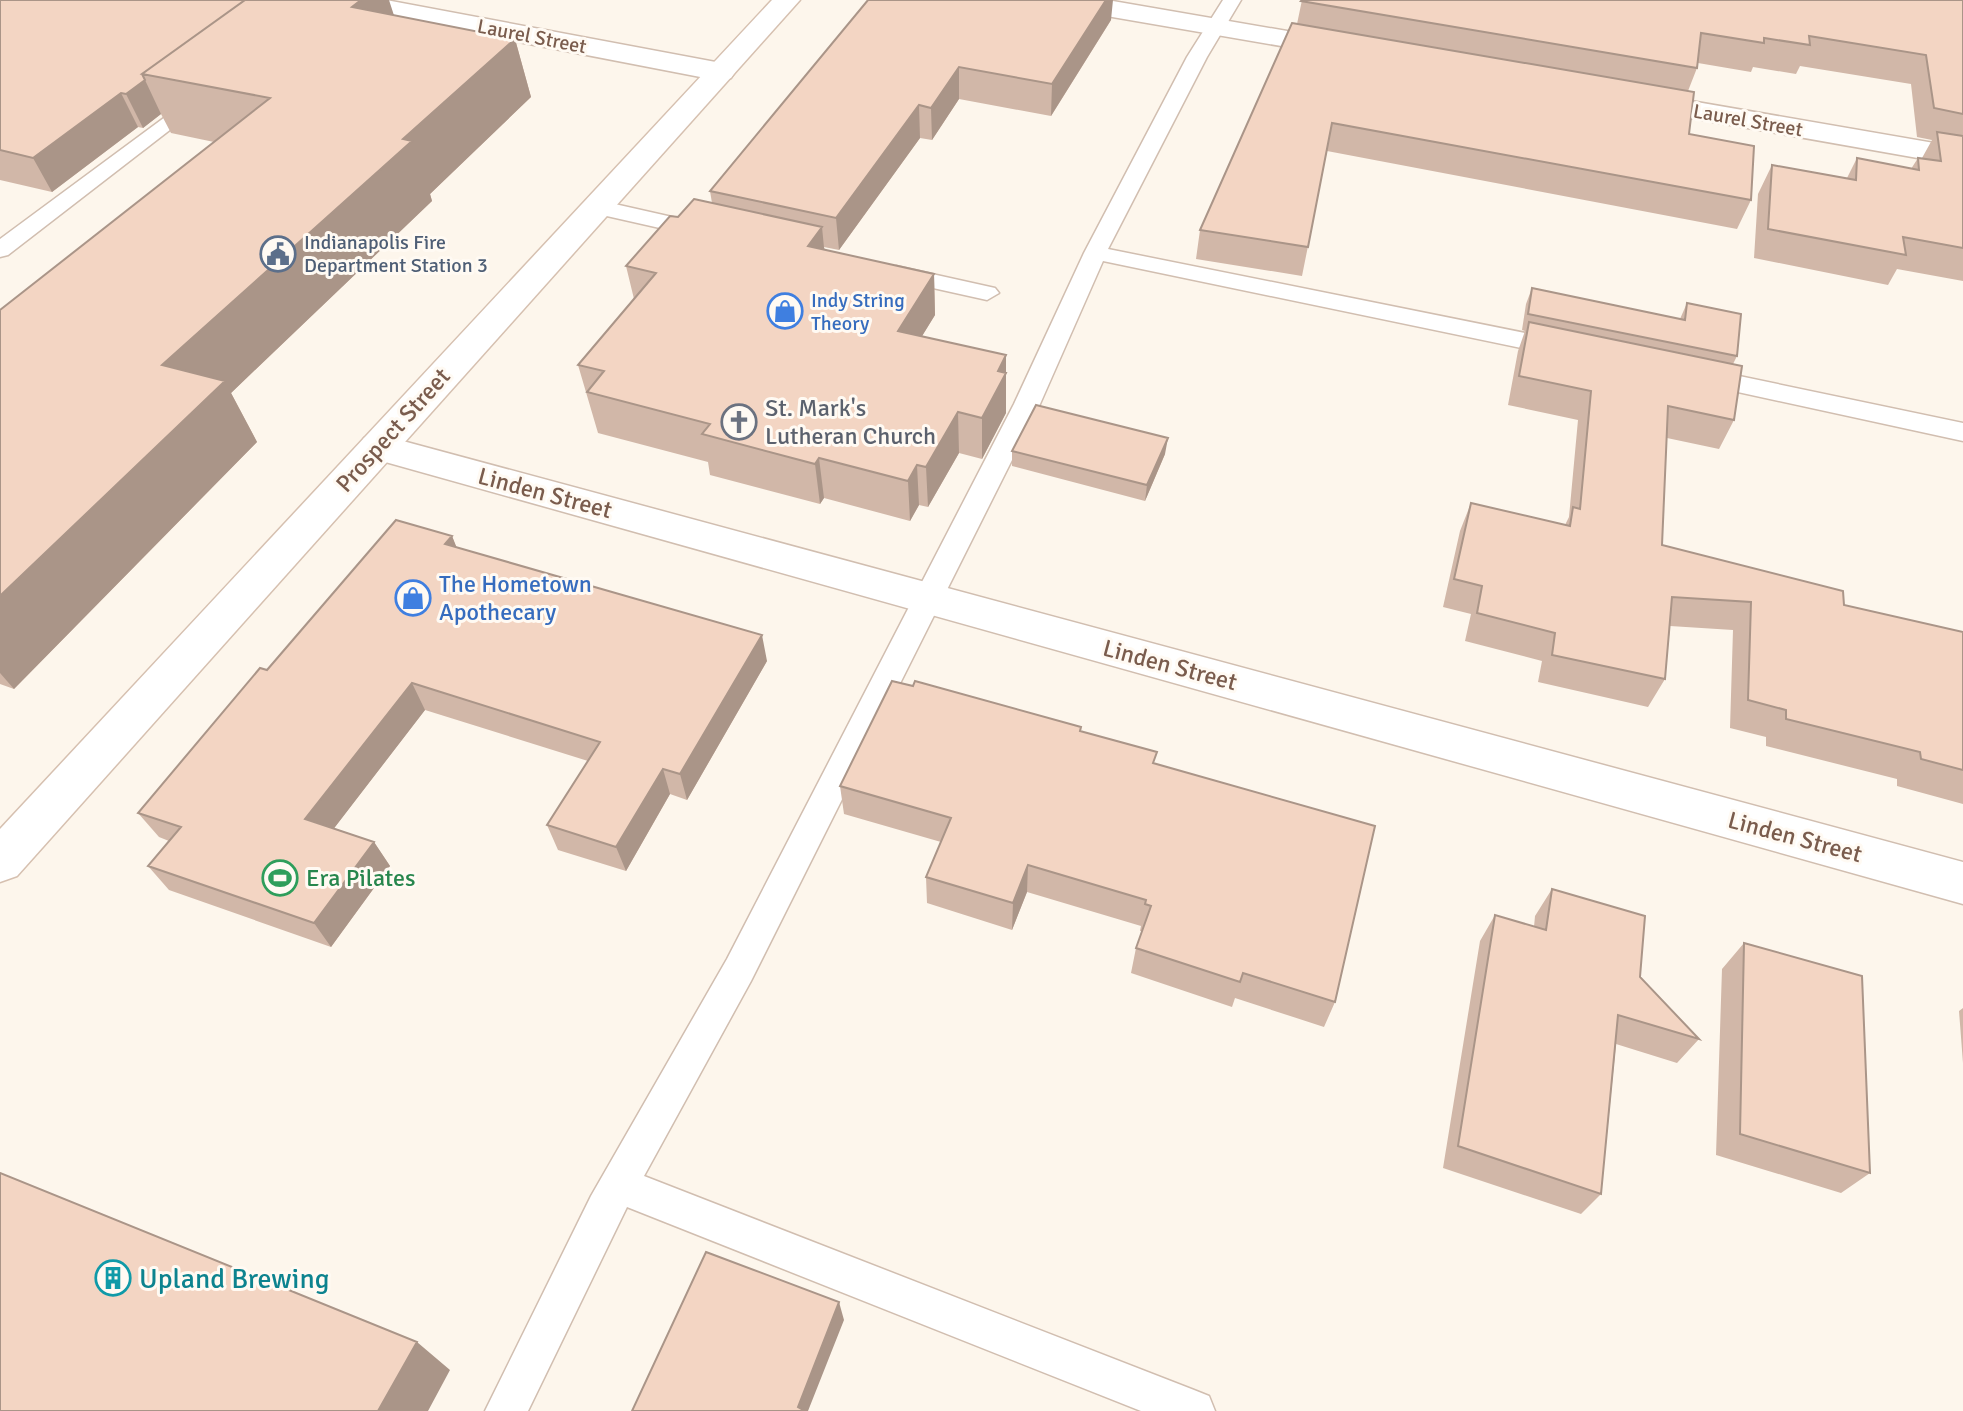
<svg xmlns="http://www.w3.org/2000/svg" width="1963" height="1411" font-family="Signika,sans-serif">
	<rect width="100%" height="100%" fill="#fdf6ec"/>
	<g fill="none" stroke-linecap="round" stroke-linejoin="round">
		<defs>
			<path id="lane" d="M1223 0H1241L1207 57 1108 249 1560 340 1572 348 1560 356 1103 261 1040 404 751 981 644 1176 1194 1390 1209 1396 1215 1411H1141L627 1207 528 1411H485L591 1196 727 959 1014 404 1084 253 1187 57Z
				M199 92 206 94 209 98 206 102 8 255 0 257V239Z
				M597 200 712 226 715 231 704 238 589 212 586 207Z
				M896 266 995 288 999 293 987 300 888 278 885 273Z
				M1701 368 1963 423V441L1692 382 1689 376Z"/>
			<path id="street" d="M330 0H386L721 63 731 66 735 72 731 78 721 81 343 8 333 6Z
				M1047 0H1107L1345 41 1355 43 1359 49 1355 55 1345 57 1060 8 1050 6Z
				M1633 91 1963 148V166L1623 106 1618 100 1623 94Z
				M377 434 1963 862V904L364 456 358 447 364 438Z"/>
			<path id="secondary" d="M772 0H800L17 876 0 882V829Z"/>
		</defs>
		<use href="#lane" stroke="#d1beb0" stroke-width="3"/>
		<use href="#street" stroke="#d1beb0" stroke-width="3"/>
		<use href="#secondary" stroke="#d6c0b0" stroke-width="3"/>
		<use href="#lane" fill="#fff" fill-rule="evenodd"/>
		<use href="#street" fill="#fff" fill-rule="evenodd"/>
		<use href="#secondary" fill="#fff" fill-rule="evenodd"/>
	</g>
	<path fill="#d1b7a8" d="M0 0 394 15 515 39 531 97 430 194 432 201 231 393 257 442 14 689 0 684V310L214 142 171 133 161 114 143 128 138 127 52 192 0 180Z
		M868 0 1111 20 1051 116 959 99 932 140 920 138 839 250 824 247 825 250 934 274 935 315 922 336 1006 355V413L982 459 959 453 928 507 919 505 910 521 824 498 820 504 710 475 708 462 598 433 578 365 634 299 626 266 678 217 712 203 710 191Z
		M1302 0H1963V281L1897 269 1888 285 1754 258 1758 194 1772 165 1847 178 1857 158 1911 169 1918 158H1922L1932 140 1917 137 1911 84 1800 66 1796 74 1753 67 1751 72 1698 63 1697 68 1688 91 1689 134 1751 200 1737 229 1327 151 1302 276 1196 259 1200 230 1297 24Z
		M1532 288 1680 319 1687 303 1737 356 1733 364 1734 420 1719 449 1667 438 1662 545 1844 605 1963 632V804L1897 786V779L1766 746V737L1730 728 1733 630 1670 626 1665 679 1648 707 1538 682 1542 661 1465 641 1471 614 1443 607 1460 531 1471 503 1565 525 1569 517 1578 420 1508 405 1518 351 1525 331 1522 330 1526 304Z
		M1012 451 1165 454 1145 501 1012 466Z
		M452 536 456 547 767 661 687 800 670 794 626 871 558 850 547 825 588 761 425 710 334 828 374 842 390 866 331 947 169 890 148 866 169 841 159 837 138 813 267 670Z
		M1081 731 1155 764 1335 1002 1324 1027 1235 998 1232 1007 1131 973 1136 948 1142 931H1140L1141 926 1027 892 1012 930 927 903 926 877 941 842 844 814 840 786Z
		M1552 889 1640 977 1699 1039 1677 1063 1616 1044 1601 1194 1581 1214 1443 1168 1480 941 1495 915 1534 927 1535 916Z
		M1744 943 1870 1173 1841 1193 1716 1155 1722 969Z
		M1963 1008V1063L1959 1011Z"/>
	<path fill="#aa9588" d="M361 0H389L402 40 352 7Z
		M1106 0H1113L1111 20 1051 116 1052 84Z
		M515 39 531 97 430 194 432 201 231 393 257 442 14 689 0 673V596L162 365 403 139Z
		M959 67V99L932 140 931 108Z
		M145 80 161 114 143 128 126 94Z
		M121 93 138 127 52 192 33 158Z
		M919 105 920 138 839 250 836 218Z
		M822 227 826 268 808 246Z
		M934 274 935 315 900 372 898 331Z
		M1006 355V413L982 459V418L998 371Z
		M958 412 959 453 928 507 926 467Z
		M1168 438 1165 454 1145 501 1147 485Z
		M819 458 824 498 820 504 815 464Z
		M917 465 919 505 910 521 908 481Z
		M452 536 463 563 445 544Z
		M762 635 767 661 687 800 680 774Z
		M412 683 425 710 322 844 305 819Z
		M663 769 670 794 626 871 616 847Z
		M374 842 390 866 331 947 314 923Z
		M1028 865 1027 892 1012 930 1013 903Z
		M839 1302 844 1320 808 1411H799L798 1407Z
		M417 1342 450 1370 428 1411H378Z"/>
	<path fill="#f3d5c3" stroke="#aa9588" stroke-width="2" d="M0 0H245L142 74 145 80 126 94 121 93 33 158 0 150Z
		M245 0H361L352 7 515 39 403 139 412 141 162 365 225 381 0 596V310L270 98 142 74Z
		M868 0H1106L1052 84 959 67 931 108 919 105 836 218 710 191Z
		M1302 0H1963V114L1934 108 1926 55 1809 36 1810 45 1764 38V43L1701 33 1697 68 1301 1Z
		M1292 23 1694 92 1689 134 1754 146 1751 200 1332 123 1308 247 1200 230Z
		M1937 132 1963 136V248L1903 237 1906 255 1768 229 1772 165 1856 180 1857 158 1919 170 1918 158 1941 161Z
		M694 199 822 227 808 246 934 274 898 331 1006 355 998 371 1006 373 982 418 958 412 926 467 917 465 908 481 819 458 815 464 702 434 710 424 587 392 604 371 578 365 656 273 626 266 670 216 678 217Z
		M1532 288 1685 320 1687 303 1741 314 1737 356 1528 314Z
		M1529 322 1742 366 1734 420 1668 406 1662 545 1843 591 1844 605 1963 632V770L1921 759 1920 752 1786 719V710L1748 700 1751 602 1672 597 1665 679 1552 655 1555 633 1477 613 1482 586 1454 579 1471 503 1570 526 1573 507 1580 509 1591 391 1519 376Z
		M1036 405 1168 438 1147 485 1012 451Z
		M396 520 452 536 445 544 762 635 680 774 663 769 616 847 547 825 600 742 412 683 305 819 374 842 314 923 148 866 181 827 138 813 260 668 267 670Z
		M892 681 913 686 915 681 1081 727 1080 731 1157 752 1153 763 1375 826 1335 1002 1243 973 1240 982 1136 948 1151 906 1145 904 1146 900 1028 865 1013 903 926 877 951 818 840 786Z
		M1552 889 1645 916 1640 977 1699 1039 1618 1015 1601 1194 1458 1146 1495 915 1546 930Z
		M1744 943 1862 976 1870 1173 1740 1134Z
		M0 1173 417 1342 378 1411H0Z
		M706 1252 839 1302 798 1407 805 1411H632Z"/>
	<defs>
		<symbol id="civic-ring" viewBox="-11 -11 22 22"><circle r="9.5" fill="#fffaf3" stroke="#5c6f8a" stroke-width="1.5"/><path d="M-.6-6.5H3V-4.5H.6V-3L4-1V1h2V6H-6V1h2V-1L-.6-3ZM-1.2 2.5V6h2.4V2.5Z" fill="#5c6f8a"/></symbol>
		<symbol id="shop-ring" viewBox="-11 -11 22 22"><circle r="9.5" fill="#fffaf3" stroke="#3f7fe0" stroke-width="1.5"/><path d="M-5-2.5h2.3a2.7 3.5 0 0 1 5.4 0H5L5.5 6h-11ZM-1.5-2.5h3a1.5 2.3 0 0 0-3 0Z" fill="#3f7fe0"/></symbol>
		<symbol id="church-ring" viewBox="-11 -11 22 22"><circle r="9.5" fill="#fffaf3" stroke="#6b7280" stroke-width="1.5"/><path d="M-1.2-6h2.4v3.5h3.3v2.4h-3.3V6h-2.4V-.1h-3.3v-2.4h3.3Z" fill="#6b7280"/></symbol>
		<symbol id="stadium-ring" viewBox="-11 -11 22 22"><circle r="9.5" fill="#fffaf3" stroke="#2e9e5b" stroke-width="1.5"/><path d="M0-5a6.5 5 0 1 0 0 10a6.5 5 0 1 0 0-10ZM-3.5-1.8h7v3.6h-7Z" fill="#2e9e5b"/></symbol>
		<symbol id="building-ring" viewBox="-11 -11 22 22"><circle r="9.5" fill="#fffaf3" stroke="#0f9aa8" stroke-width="1.5"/><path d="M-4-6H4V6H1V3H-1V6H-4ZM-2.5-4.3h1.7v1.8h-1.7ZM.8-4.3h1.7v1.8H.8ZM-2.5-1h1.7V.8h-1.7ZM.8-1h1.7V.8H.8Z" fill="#0f9aa8"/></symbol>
	</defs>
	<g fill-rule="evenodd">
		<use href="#civic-ring" x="258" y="234" width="40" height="40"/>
		<use href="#shop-ring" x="765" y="291" width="40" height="40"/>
		<use href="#church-ring" x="719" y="402" width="40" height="40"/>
		<use href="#shop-ring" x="393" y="578" width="40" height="40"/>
		<use href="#stadium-ring" x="260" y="858" width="40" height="40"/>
		<use href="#building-ring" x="93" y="1258" width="40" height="40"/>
	</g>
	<g text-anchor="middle" stroke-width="6" stroke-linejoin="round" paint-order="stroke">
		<g font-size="20" fill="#7a5c4d" stroke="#fffaf3">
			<text transform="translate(532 36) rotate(11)" y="7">Laurel Street</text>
			<text transform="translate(1748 120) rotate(10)" y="7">Laurel Street</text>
		</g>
		<g font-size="20" fill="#4e5e75" stroke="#fffaf3" text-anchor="start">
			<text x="304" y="249">Indianapolis Fire<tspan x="304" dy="23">Department Station 3</tspan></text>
		</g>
		<g font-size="20" fill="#366cbe" stroke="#fffaf3" text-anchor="start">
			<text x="811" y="307">Indy String<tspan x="811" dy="23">Theory</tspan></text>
		</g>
		<g font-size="24" fill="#5b616d" stroke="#fffaf3" text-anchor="start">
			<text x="765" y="416">St. Mark's<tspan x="765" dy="28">Lutheran Church</tspan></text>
		</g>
		<g font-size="24" fill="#7a5c4d" stroke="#fffaf3">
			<text transform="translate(393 430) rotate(-48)" y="8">Prospect Street</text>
			<text transform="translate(545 493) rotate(15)" y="8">Linden Street</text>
			<text transform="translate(1170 665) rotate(15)" y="8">Linden Street</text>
			<text transform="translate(1795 837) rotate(15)" y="8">Linden Street</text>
		</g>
		<g font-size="24" fill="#366cbe" stroke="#fffaf3" text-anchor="start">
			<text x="439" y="592">The Hometown<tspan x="439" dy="28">Apothecary</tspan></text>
		</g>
		<g font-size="24" fill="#27864d" stroke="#fffaf3" text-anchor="start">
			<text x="306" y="886">Era Pilates</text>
		</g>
		<g font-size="28" fill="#0d838f" stroke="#fffaf3" text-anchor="start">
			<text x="139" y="1288">Upland Brewing</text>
		</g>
	</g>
</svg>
